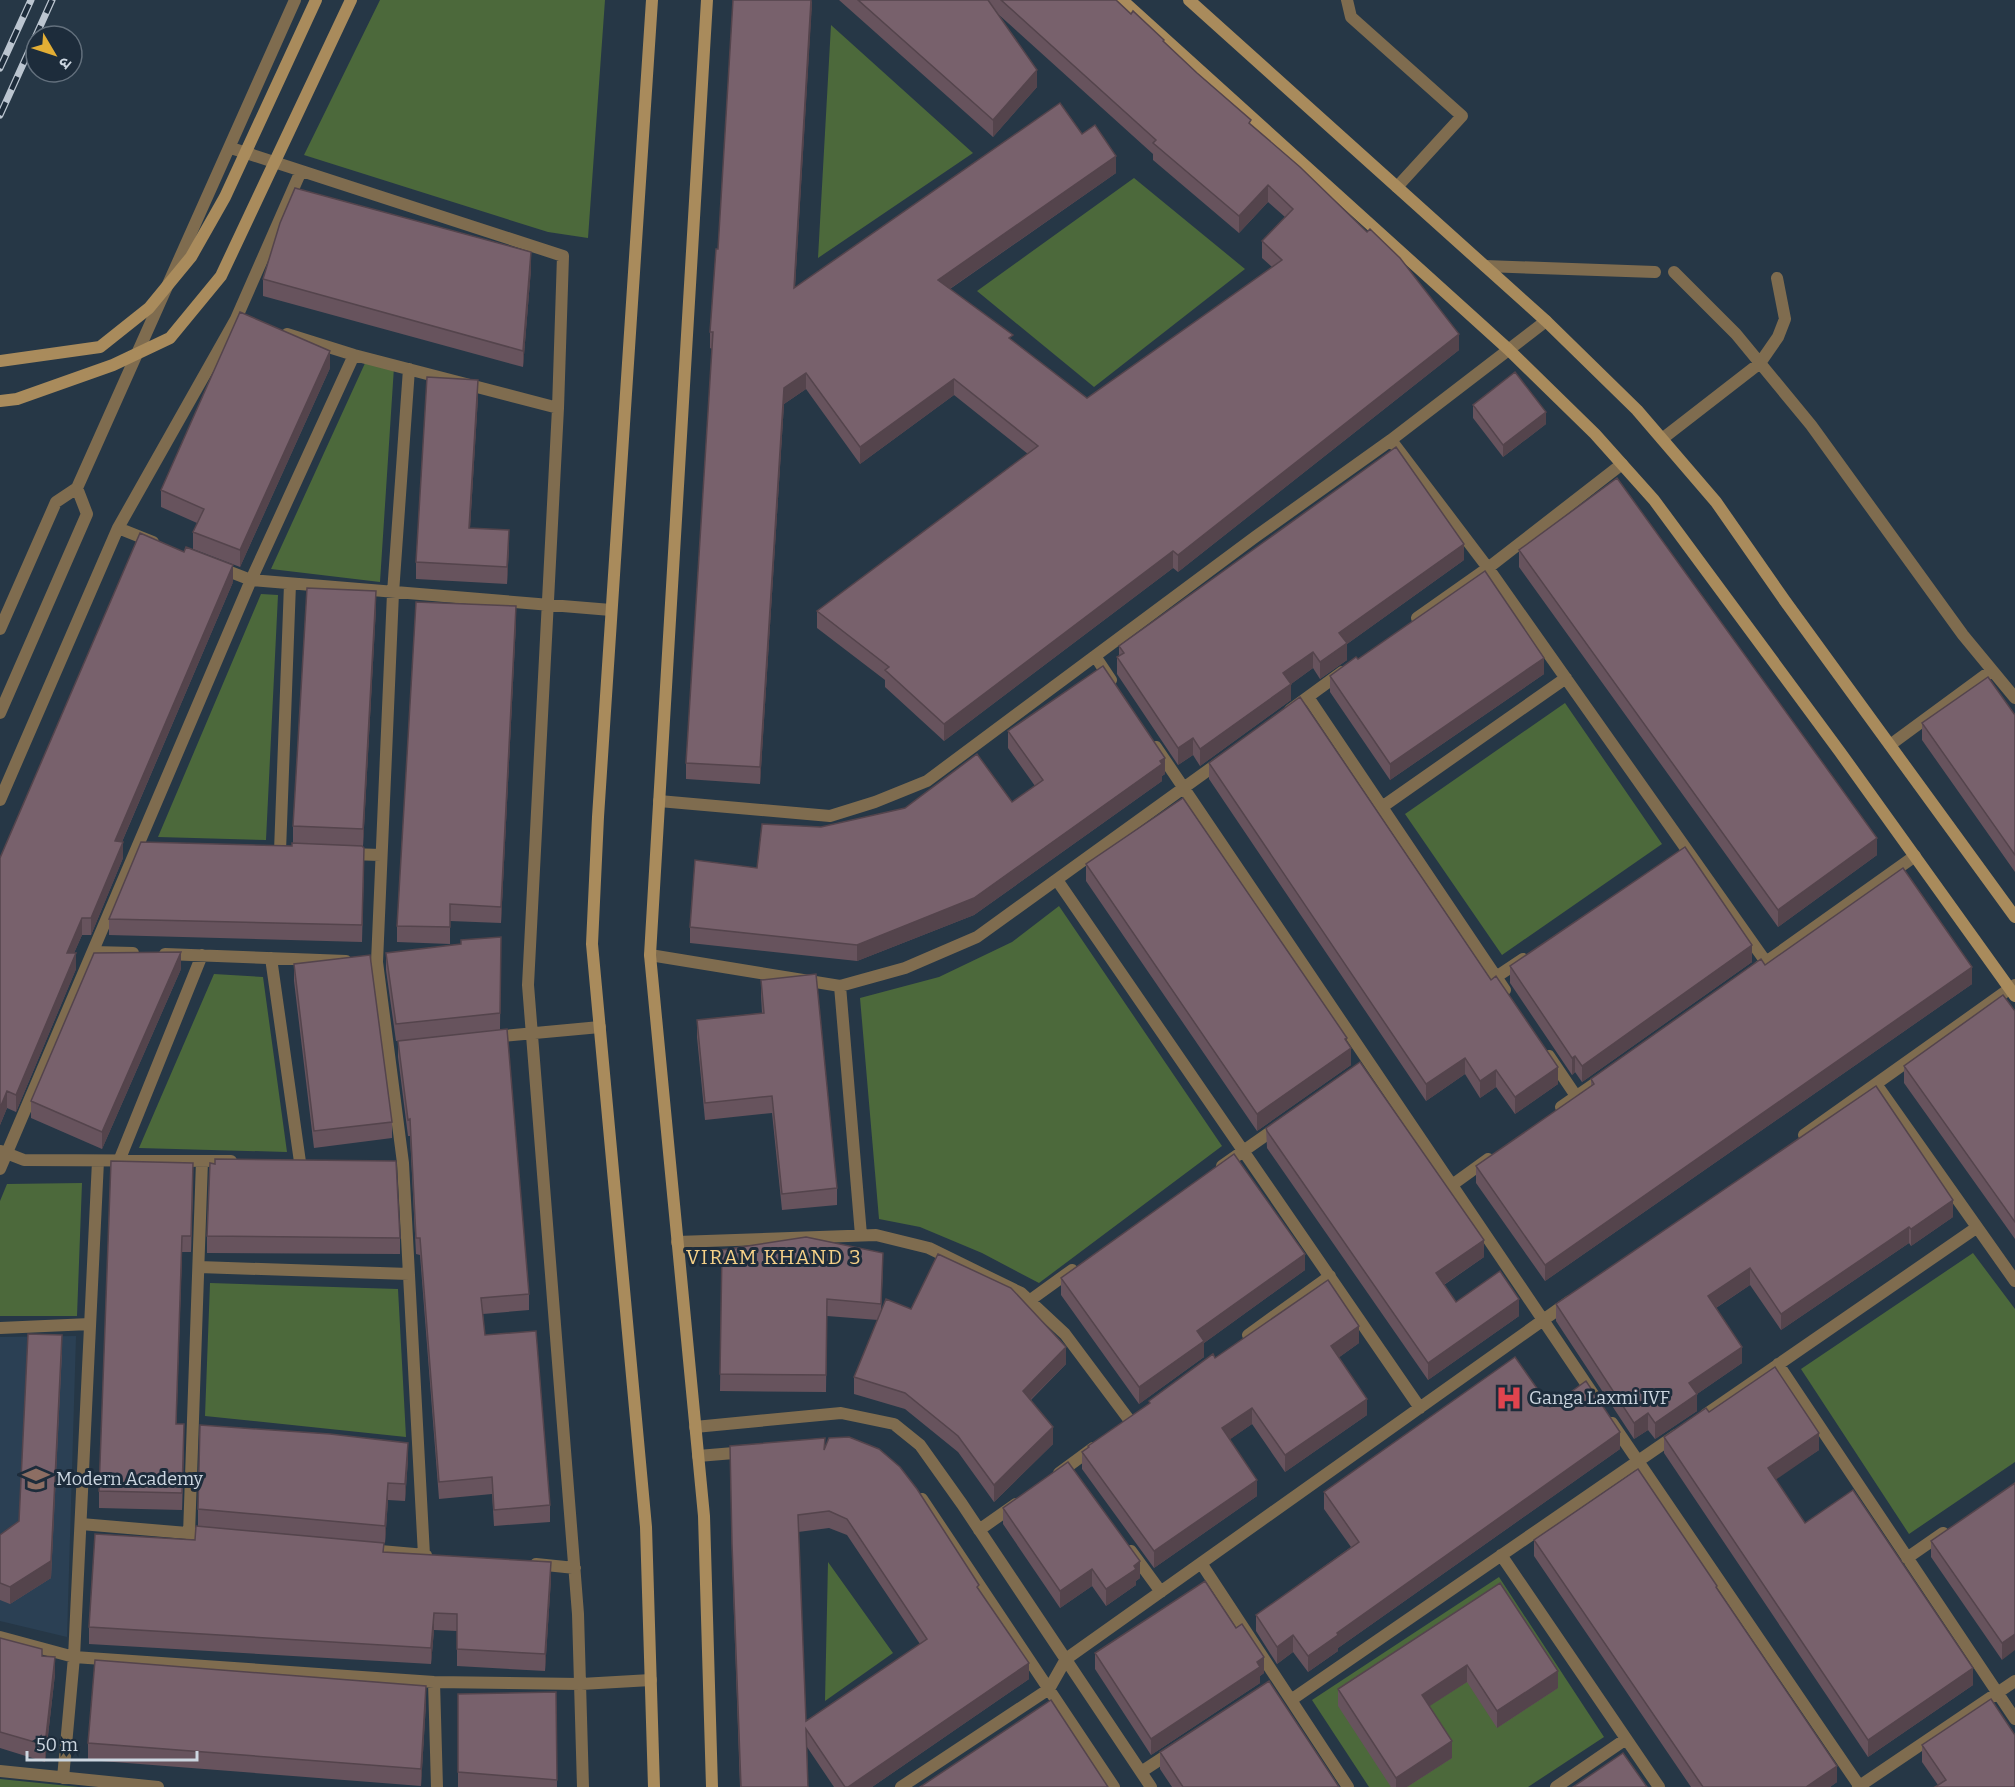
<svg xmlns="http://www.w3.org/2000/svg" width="2015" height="1787" font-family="Bitter,'Noto Sans Devanagari',serif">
	<rect width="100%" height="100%" fill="#263746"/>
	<path fill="#2b4054" d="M76 1336 67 1637 0 1621V1337Z"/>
	<path fill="#4c693b" d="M380 0H605L588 238 548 232 304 155Z
		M831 25 973 153 818 258Z
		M1134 178 1245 269 1094 387 977 291Z
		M366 361 394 367 380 582 271 569Z
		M261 594 278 595 266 840 158 837Z
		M1565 703 1662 844 1502 955 1405 814Z
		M1059 906 1222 1146 1039 1283 982 1253 920 1227 879 1219 860 998 939 977 1012 942Z
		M214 974 263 977 287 1152 139 1148Z
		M82 1183 77 1316H0V1201L7 1184Z
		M1973 1253 2015 1309V1462L1909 1534 1801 1369Z
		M210 1283 398 1289 406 1437 205 1416Z
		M828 1562 893 1653 825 1701Z
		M1499 1577 1604 1737 1528 1787H1369L1312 1700Z
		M0 1779 79 1787H0Z"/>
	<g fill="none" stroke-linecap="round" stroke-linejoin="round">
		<path stroke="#7f6c4f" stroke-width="12" d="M1347 0 1351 17 1462 116 1397 187
			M231 148 563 256 558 408 528 985 578 1614 583 1787
			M1485 266 1655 272
			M1674 272 1736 334 1811 425 1963 635 2015 698
			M287 334 354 355 558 408
			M409 369 393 593 377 962 403 1163 424 1555
			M1662 439 1760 363 1778 337 1785 319 1777 278
			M1391 440 1488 568 1766 962
			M118 528 153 542
			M220 568 251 580 611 610
			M1417 618 1488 568 1622 464
			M0 629 56 502 77 488 295 0
			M1095 656 1111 680
			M1308 697 1505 990
			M1290 710 1342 672
			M0 713 87 514 77 488
			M1890 745 1992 670
			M1156 747 1593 1394
			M0 800 118 528 236 319 301 171
			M659 801 830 816 875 802 927 781 1255 537 1391 440 1546 321
			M1382 807 1566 678
			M280 851 290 584
			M349 854 381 855
			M1057 880 1420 1408
			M93 952 133 953
			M165 954 346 961
			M650 955 840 986 905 968 977 937 1221 761
			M271 958 300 1162
			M1759 967 1915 856
			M1496 977 1523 959
			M840 986 861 1235
			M493 1037 600 1027
			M1549 1056 1576 1096
			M1876 1084 2015 1281
			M1561 1107 1603 1078
			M1804 1135 2015 985
			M1 1151 24 1160 231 1161
			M119 1161 202 955
			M1222 1166 1279 1126
			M0 1169 251 580 354 355
			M1452 1185 1488 1159
			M677 1242 876 1235 929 1248 1021 1293 1065 1334 1130 1421
			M199 1267 409 1274
			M1029 1301 1072 1270
			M0 1328 90 1324
			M1248 1335 1330 1276
			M1778 1364 2015 1719
			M1705 1415 1976 1228
			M1612 1423 1860 1787
			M695 1427 841 1413 894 1424 920 1445 962 1504 1151 1787
			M698 1456 746 1452
			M1059 1473 1093 1448
			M922 1499 1114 1787
			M81 1524 211 1535
			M979 1530 1016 1504
			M189 1534 202 1161
			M369 1550 426 1555
			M1131 1551 1161 1592
			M1501 1555 1659 1787
			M1907 1558 1943 1533
			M1201 1563 1348 1787
			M536 1564 575 1568
			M0 1637 74 1657 434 1682 581 1684 651 1680
			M434 1682 437 1787
			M1291 1700 1676 1435
			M0 1771 158 1787
			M1141 1772 1173 1751
			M63 1778 74 1657 98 1161
			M901 1787 1049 1689 1066 1659 1570 1301
			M1556 1787 1626 1739
			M1858 1787 2015 1681"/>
		<path stroke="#a98b5c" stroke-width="12" d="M652 0 598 817 592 944 646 1527 654 1787
			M707 0 650 955 704 1516 712 1787
			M1122 0 1508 349 1595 434 1654 500 1840 752 2015 996
			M1189 0 1546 321 1637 410 1716 502 1785 601 2015 917"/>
		<defs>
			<path id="rail" d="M0 68 31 0
				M0 115 52 0"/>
		</defs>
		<use href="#rail" stroke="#bbc5d0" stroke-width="7"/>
		<use href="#rail" stroke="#1d2c3b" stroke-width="4.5" stroke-dasharray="14" stroke-linecap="butt"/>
		<path stroke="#a98b5c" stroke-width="12" d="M0 361 100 347 149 308 191 257 225 197 316 0
			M0 401 17 399 113 365 170 338 221 276 351 0"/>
	</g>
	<path fill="#67535d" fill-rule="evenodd" d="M812 0 795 287 1082 134 1116 173 950 289 1013 341 1087 398 1272 267 1262 258V241L1285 217 1268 202 1239 233 1153 160V154L998 14 1037 87 993 137 839 0H1116L1164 43 1251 125 1459 350 1178 572 1173 568 944 741 885 687V680L817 628V611L1028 454 954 395 860 464 806 389 784 404 760 784 686 779V763L712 349 710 348V332L718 249Z
		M531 269 523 367 263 296V279Z
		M330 368 240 567 193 549V532L197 523 161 507V490Z
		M478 397 470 528 509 547 507 584 416 579V562Z
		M1473 405 1546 424 1503 457 1473 418Z
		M1519 550 1877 855 1778 927 1519 567Z
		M1464 560 1347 644V660L1320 679 1313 668 1291 684V700L1200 766 1193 755 1178 765 1117 674V657L1119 656V646Z
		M233 582 122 842 123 858 91 935H82L74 953 76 969 16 1112 7 1108 0 1125V858Z
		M376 608 363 846 364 864 362 942 109 935V919L292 846 293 843V826Z
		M516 623 501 923 450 921V944L397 942V926Z
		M1358 659 1544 674 1390 780 1330 692V676Z
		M2015 715V872L1922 740V723Z
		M1008 731 1165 774 1162 776V781L974 915 857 961 690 943V927L757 868 821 827 1012 802 1035 786 1008 748Z
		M1209 763 1558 1084 1515 1114 1496 1087 1480 1098 1465 1074 1426 1101 1209 779Z
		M1086 864 1347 1043 1351 1065 1257 1131 1086 881Z
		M501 937 500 1030 529 1294V1310L483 1314 485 1335 550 1505V1522L494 1526 492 1494 439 1499 420 1255 416 1254 410 1136H408L398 1057V1041H396L386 970V953L461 944Z
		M1752 962 1582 1082 1575 1072 1572 1075 1510 983V966Z
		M294 964 392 1122V1138L314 1148 294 981Z
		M1765 965 1972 984 1545 1281 1476 1183V1166L1591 1086V1079Z
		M181 969 102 1149 31 1118V1101Z
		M761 980 837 1188V1205L782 1210 772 1113 705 1120 697 1037V1020L762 1013 761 996Z
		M2015 1011V1239L1904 1083V1066Z
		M1266 1128 1484 1257 1444 1285 1456 1302 1519 1316 1428 1380 1267 1148Z
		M193 1180 191 1252H182L176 1424 184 1441 182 1510 99 1508V1491Z
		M1953 1217 1911 1246 1909 1243 1781 1330 1750 1285 1716 1308 1742 1363 1697 1394V1411L1655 1439 1648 1430 1634 1439 1556 1321V1304Z
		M207 1236 400 1238V1254L207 1253Z
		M722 1250 883 1269 881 1312 911 1309 1066 1364 1031 1400 1053 1444 994 1502 958 1452 905 1409 854 1394V1377L878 1320 827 1316 826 1392 720 1391Z
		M1305 1270 1204 1343V1357L1139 1404 1061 1295V1278Z
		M1359 1343 1338 1358 1367 1415 1285 1472 1252 1424 1230 1439 1257 1496 1154 1568 1082 1469V1452L1088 1448V1446L1149 1404V1401L1215 1358Z
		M62 1352 51 1578 10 1604 0 1600V1535L19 1521Z
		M1550 1407 1620 1449 1338 1648V1651L1308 1672 1293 1652 1277 1664 1256 1631V1615L1351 1547 1324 1509V1492Z
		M1709 1412 1819 1450 1775 1479 1805 1523 1973 1685 1868 1757 1664 1453V1437Z
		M730 1446 825 1450 979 1590 1029 1679 872 1787H834L807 1747 808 1787H740L732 1560ZM829 1528 847 1535 920 1644 806 1721 798 1532Z
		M408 1459 405 1501 388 1500 385 1543H384V1552L551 1579 545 1671 457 1666V1631L434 1630 431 1664 89 1644V1627L195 1540 198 1526V1509Z
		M2015 1483 2002 1660 1931 1557V1541Z
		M1003 1508 1140 1578 1136 1581V1585L1106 1606 1092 1586 1060 1608 1003 1524Z
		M1534 1540 1717 1589 1837 1782 1830 1787H1691L1534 1556Z
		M1500 1583 1558 1688 1497 1728 1467 1682 1429 1706 1452 1758 1407 1787H1391L1338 1706V1689Z
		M0 1638 55 1674 45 1762 0 1748Z
		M1095 1653 1264 1673 1260 1676V1683L1151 1755 1095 1669Z
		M556 1692 557 1787H458V1694Z
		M426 1703 421 1786 88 1760V1743Z
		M2015 1735 1938 1785 1922 1762V1745Z
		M1160 1752 1339 1787H1172L1160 1769Z"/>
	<path fill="#54444c" d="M811 0 812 5 794 304V288Z
		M1037 70V87L993 137V120Z
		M1116 156V173L938 297V280Z
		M1268 185V202L1239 233V216Z
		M531 252V269L523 367V351Z
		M1459 334V350L1178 572V555Z
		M330 351V368L240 567V550Z
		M806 373V389L784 404 760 784V767L784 388Z
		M954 379V395L860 464V447Z
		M478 380V397L469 545V528Z
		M1546 412V424L1503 457V445Z
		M509 530V547L507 584V567Z
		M1464 544V560L1347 644V660L1320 679V662L1339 633Z
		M1173 551V568L944 741V724Z
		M233 565V582L115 858V841Z
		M376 591V608L363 846V829Z
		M516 606V623L501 923V907Z
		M1313 652V668L1291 684V700L1200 766V749L1283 673Z
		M1544 658V674L1390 780V764Z
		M1193 738V755L1178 765V748Z
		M1165 758V774L1162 776V781L974 915 857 961V945Z
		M1877 838V855L1778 927V910Z
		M123 842V858L91 935V918Z
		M82 918V935L67 969V953Z
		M1752 945V962L1582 1082V1066Z
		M181 952V969L102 1149V1132Z
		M76 953V969L16 1112V1095Z
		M1972 967V984L1545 1281V1265Z
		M1347 1038V1051L1351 1048V1065L1257 1131V1114Z
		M1575 1056V1072L1572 1075V1058Z
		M1465 1058V1074L1426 1101V1084Z
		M1558 1067V1084L1515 1114V1097Z
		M1496 1070V1087L1480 1098V1081Z
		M7 1091V1108L0 1125V1108Z
		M193 1163V1180L191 1252V1236Z
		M1953 1200V1217L1911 1246V1229Z
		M1909 1227V1243L1781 1330V1314Z
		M182 1236V1252L176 1440V1424Z
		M1484 1240V1257L1436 1290V1273Z
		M1305 1254V1270L1204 1343V1357L1139 1404V1387L1197 1331Z
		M1750 1268V1285L1708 1313V1296Z
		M1519 1299V1316L1428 1380V1363Z
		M1359 1326V1343L1331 1363V1346Z
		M62 1335 51 1578 10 1604V1587Z
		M1066 1347V1364L1023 1407V1391Z
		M1742 1347V1363L1697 1394V1411L1655 1439V1423L1689 1383Z
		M1367 1399V1415L1285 1472V1455Z
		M1252 1408V1424L1222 1445V1428Z
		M1648 1413V1430L1634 1439V1423Z
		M184 1424V1441L182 1510V1493Z
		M1053 1427V1444L994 1502V1485Z
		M1620 1432V1449L1338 1648V1651L1308 1672V1656L1337 1633Z
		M1819 1433V1450L1768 1485V1468Z
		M408 1443V1459L405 1501V1484Z
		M1257 1480V1496L1154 1568V1551Z
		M388 1483V1500L385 1543V1526Z
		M1140 1561V1578L1136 1581V1585L1106 1606V1589Z
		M551 1562V1579L545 1671V1654Z
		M1092 1569V1586L1060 1608V1591Z
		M434 1613V1630L431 1664V1648Z
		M2015 1634V1650L2002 1660V1643Z
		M1293 1635V1652L1277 1664V1647Z
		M55 1657V1674L45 1762V1745Z
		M1264 1657V1673L1260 1676V1683L1151 1755V1739Z
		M1029 1663V1679L872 1787H848Z
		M1467 1665V1682L1422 1711V1695Z
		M1973 1668V1685L1868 1757V1740Z
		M1558 1671V1688L1497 1728V1711Z
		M426 1686V1703L421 1786V1769Z
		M1452 1741V1758L1407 1787H1396V1778Z
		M1837 1766V1782L1830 1787H1806Z"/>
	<path fill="#78616c" stroke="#54444c" stroke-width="1.5" fill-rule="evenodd" d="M733 0H811L794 288 1060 103 1082 134 1095 125 1116 156 938 280 1013 335 1009 338 1087 398 1282 260 1262 241 1293 209 1268 185 1239 216 1153 143 1156 140 1001 0H1116L1131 14 1133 11 1164 40 1163 41 1197 73 1251 120 1249 123 1300 167 1367 232 1370 229 1400 258 1459 334 1178 555 1173 551 944 724 885 670 889 667 817 611 1038 446 954 379 860 447 806 373 784 388 760 767 686 763 713 332H710L716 249H718Z
		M858 0H988L1037 70 993 120Z
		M295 188 531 252 523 351 263 279 280 223Z
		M240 312 330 351 240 550 193 532 204 509 161 490Z
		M1515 372 1546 412 1503 445 1473 405Z
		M427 377 478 380 469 528 509 530 507 567 416 562Z
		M1396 447 1464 544 1339 633 1347 643 1320 662 1313 652 1283 673 1291 684 1200 749 1193 738 1178 748 1117 657 1124 653 1119 646Z
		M1617 478 1877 838 1778 910 1519 550Z
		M140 533 184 552 186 547 233 565 115 841 123 842 91 918H82L67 953H76L16 1095 7 1091 0 1108V858Z
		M1485 571 1544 658 1390 764 1330 676 1356 657 1358 659Z
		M307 588 376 591 363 829 293 826Z
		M416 602 516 606 501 907 450 904V927L397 926Z
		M1103 666 1165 758 1160 761 1162 764 974 898 857 945 690 927 695 860 757 868 762 824 821 827 905 808 977 754 1012 802 1043 780 1008 731Z
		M1988 677 2015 715V855L1922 723Z
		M1300 697 1491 980 1496 976 1558 1067 1515 1097 1496 1070 1480 1081 1465 1058 1426 1084 1209 763Z
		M1183 798 1347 1038 1345 1039 1351 1048 1257 1114 1086 864Z
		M141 842 292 846V843L362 846 364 848 362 925 109 919Z
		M1685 847 1752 945 1582 1066 1575 1056 1572 1058 1510 966Z
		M1903 868 1972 967 1545 1265 1476 1166 1594 1084 1591 1079 1761 959 1765 965Z
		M501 937 500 1013 396 1024 386 953 461 944V940Z
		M181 952 102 1132 31 1101 94 953Z
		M370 955 392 1122 314 1131 294 964Z
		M816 974 837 1188 782 1194 772 1096 705 1103 697 1020 764 1013 761 980Z
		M2003 995 2015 1011V1222L1904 1066Z
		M507 1029 529 1294 481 1298 485 1335 536 1331 550 1505 494 1510 492 1477 439 1482 420 1238H416L410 1119 408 1120 398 1041Z
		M1360 1062 1484 1240 1436 1273 1456 1302 1500 1271 1519 1299 1428 1363 1267 1131 1266 1128Z
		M1876 1086 1953 1200 1911 1229 1909 1227 1781 1314 1750 1268 1708 1296 1742 1347 1689 1383 1697 1394 1655 1423 1648 1413 1634 1423 1556 1304Z
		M1234 1154 1305 1254 1197 1331 1204 1341 1139 1387 1061 1278Z
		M215 1159 396 1161 400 1238 207 1236 210 1163 215 1164Z
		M111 1161 193 1163 191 1236H182L176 1424H184L182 1493 99 1491Z
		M806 1237 883 1253 881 1304 827 1299 826 1375 720 1374 722 1250Z
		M938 1254 1011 1288 1066 1347 1023 1391 1053 1427 994 1485 958 1436 905 1393 854 1377 886 1299 911 1309Z
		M1328 1280 1359 1326 1331 1346 1367 1399 1285 1455 1252 1408 1222 1428 1257 1480 1154 1551 1082 1452 1089 1447 1088 1446 1150 1403 1149 1401 1213 1354 1215 1358Z
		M28 1334 62 1335 51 1561 10 1587 0 1583V1535L19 1521Z
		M1515 1357 1550 1407 1586 1381 1620 1432 1337 1633 1338 1635 1308 1656 1293 1635 1277 1647 1256 1615 1359 1542 1324 1492Z
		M1775 1367 1819 1433 1768 1468 1805 1523 1853 1490 1973 1668 1868 1740 1664 1437 1706 1408 1709 1412Z
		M200 1425 330 1434 408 1443 405 1484 388 1483 385 1526 198 1509Z
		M849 1437 879 1449 900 1467 917 1489 979 1585 977 1587 1029 1663 848 1787H845L806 1729 808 1787H741L732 1544 730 1446 825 1438 824 1450 829 1438ZM829 1511 847 1519 927 1639 806 1721 798 1515Z
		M1068 1462 1140 1561 1134 1566 1136 1569 1106 1589 1092 1569 1060 1591 1003 1508Z
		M1638 1469 1717 1586 1716 1587 1837 1766 1806 1787H1703L1534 1540Z
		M2015 1483V1634L2002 1643 1931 1541Z
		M196 1526 384 1543 383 1552 551 1562 545 1654 457 1649V1614L434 1613 431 1648 89 1627 95 1534 195 1540Z
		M1205 1581 1236 1628 1242 1624 1264 1657 1257 1662 1260 1667 1151 1739 1095 1653Z
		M1500 1583 1558 1671 1497 1711 1467 1665 1422 1695 1452 1741 1396 1778 1338 1689Z
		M0 1638 42 1649V1656L55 1657 45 1745 0 1732Z
		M95 1660 426 1686 421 1769 88 1743Z
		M1269 1681 1339 1787H1183L1160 1752Z
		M556 1692 557 1780 458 1772V1694Z
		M1991 1699 2015 1735V1787H1935L1946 1780 1922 1745Z
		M1051 1700 1108 1787H920Z
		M1623 1753 1647 1787H1573Z"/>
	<defs>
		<symbol id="hospital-bare" viewBox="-9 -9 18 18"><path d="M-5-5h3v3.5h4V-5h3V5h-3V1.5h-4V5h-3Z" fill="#e0444e" stroke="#1d2c3b" stroke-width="2.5" paint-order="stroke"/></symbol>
		<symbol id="school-bare" viewBox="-9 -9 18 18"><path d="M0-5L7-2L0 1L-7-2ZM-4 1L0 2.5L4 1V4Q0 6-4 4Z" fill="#8d6e63" stroke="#1d2c3b" stroke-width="2.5" paint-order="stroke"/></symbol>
	</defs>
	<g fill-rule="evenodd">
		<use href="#hospital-bare" x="1490" y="1379" width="38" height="38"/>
		<use href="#school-bare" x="17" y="1460" width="38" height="38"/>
	</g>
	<g text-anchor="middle" stroke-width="6" stroke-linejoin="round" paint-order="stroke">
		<g font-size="18" fill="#ccd6e0" stroke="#1d2c3b" text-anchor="start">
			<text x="1529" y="1404">Ganga Laxmi IVF</text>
			<text x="56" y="1485">Modern Academy</text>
		</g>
		<g font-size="20" letter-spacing="1.5" fill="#f6d188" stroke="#1d2c3b">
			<text x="774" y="1264">VIRAM KHAND 3</text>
		</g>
	</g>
	<g transform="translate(54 54) rotate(129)"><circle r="28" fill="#1d2c3b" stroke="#63707d" stroke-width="1.5"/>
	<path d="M0-4.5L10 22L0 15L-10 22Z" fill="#e3ae35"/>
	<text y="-9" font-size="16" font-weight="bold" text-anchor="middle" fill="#ccd6e0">उ</text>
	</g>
	<path d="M27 1751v9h170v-9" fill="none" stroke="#ccd6e0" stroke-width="3"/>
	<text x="36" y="1751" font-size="18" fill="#ccd6e0" stroke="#1d2c3b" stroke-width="4.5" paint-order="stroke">50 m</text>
</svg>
